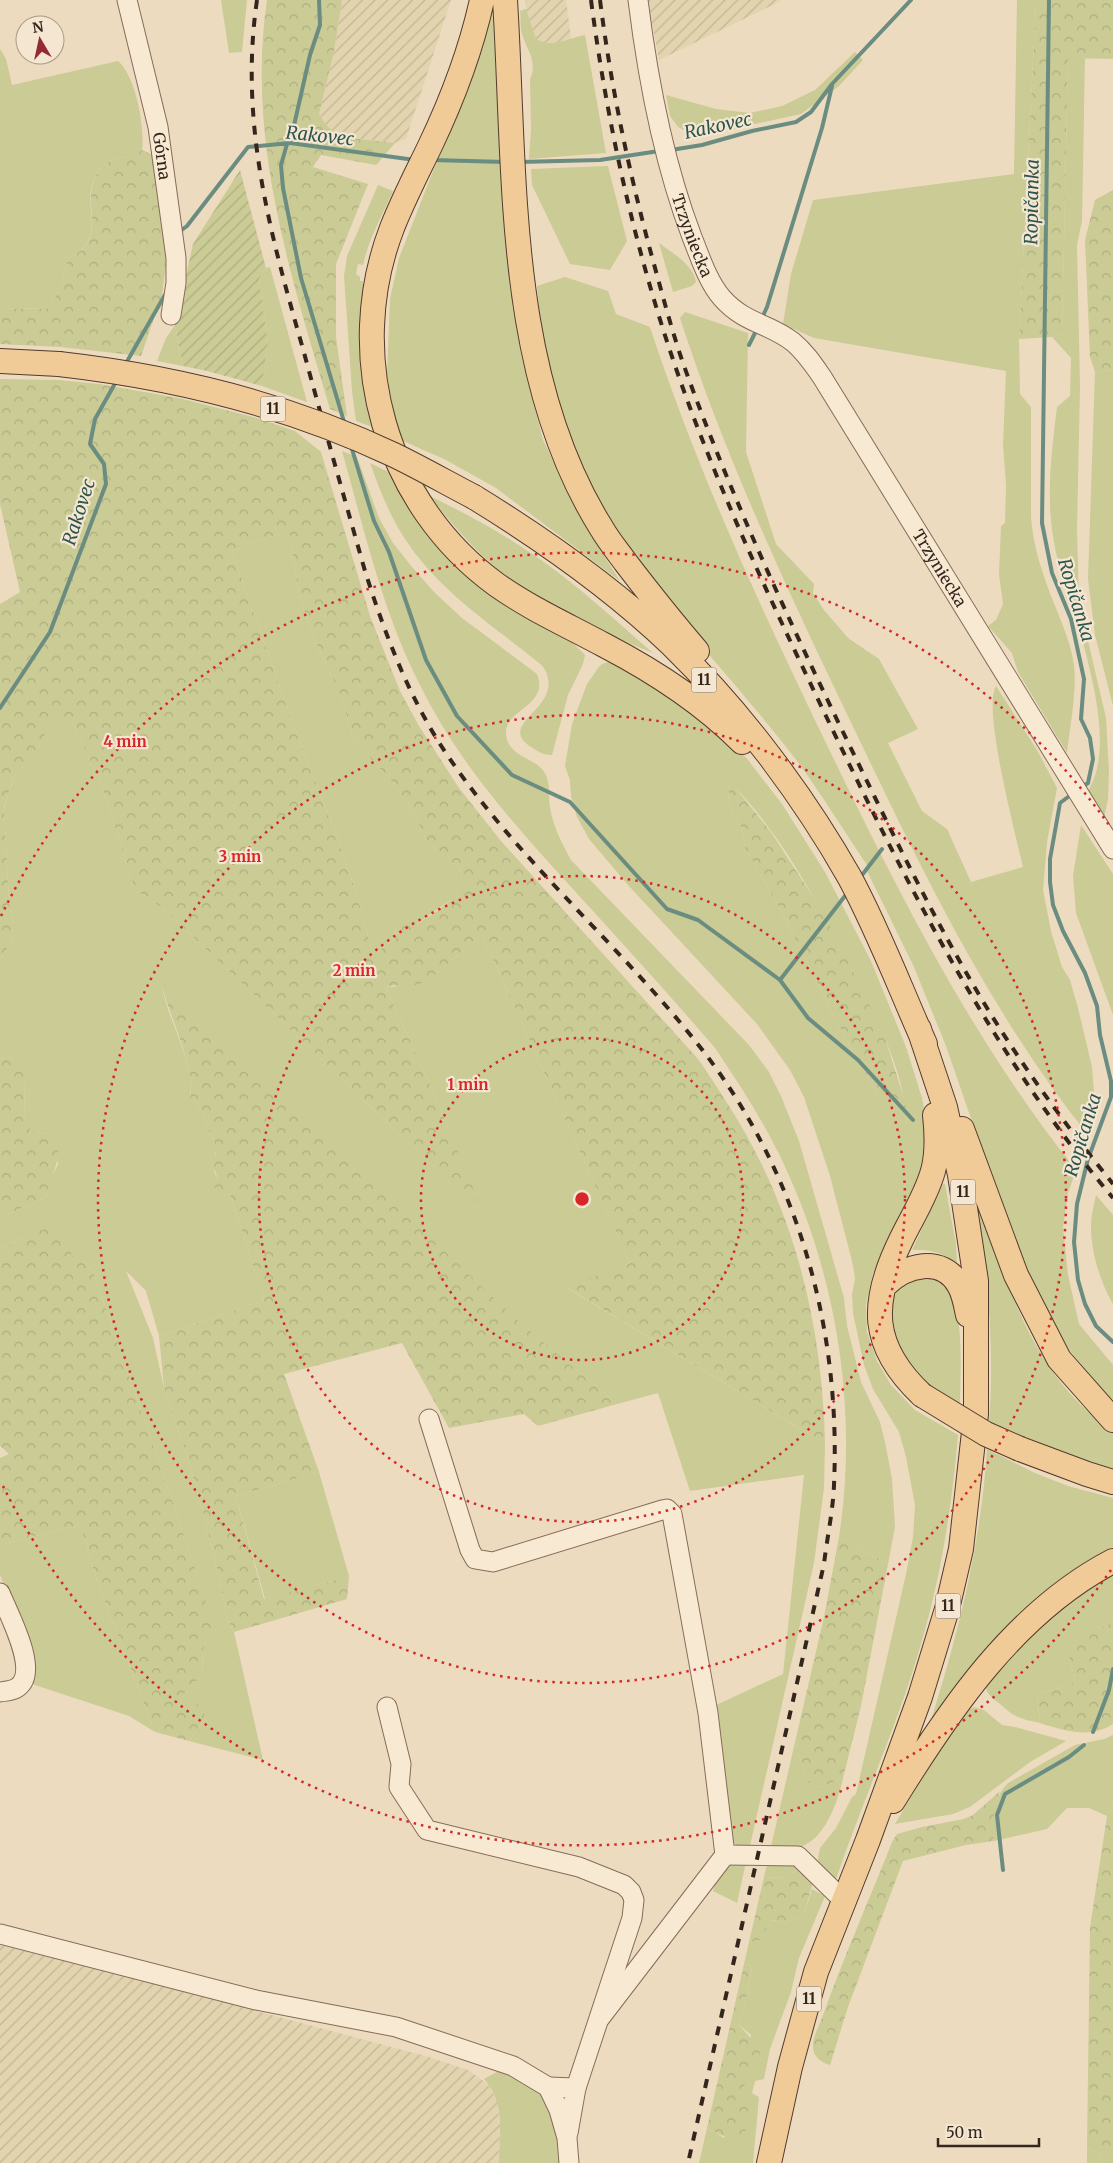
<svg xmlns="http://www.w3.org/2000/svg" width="1113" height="2163" font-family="Merriweather,serif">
	<defs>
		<pattern id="farmland-furrows" width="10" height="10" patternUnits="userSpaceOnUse" patternTransform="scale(1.25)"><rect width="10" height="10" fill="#e2d4ae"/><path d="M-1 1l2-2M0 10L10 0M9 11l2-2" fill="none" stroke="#c2b695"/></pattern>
		<pattern id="forest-crowns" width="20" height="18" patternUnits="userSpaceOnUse" patternTransform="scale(1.25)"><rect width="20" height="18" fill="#cacb95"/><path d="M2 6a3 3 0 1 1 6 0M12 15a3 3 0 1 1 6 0" fill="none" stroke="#aeae80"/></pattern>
		<pattern id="garden-furrows" width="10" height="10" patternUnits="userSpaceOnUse" patternTransform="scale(1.25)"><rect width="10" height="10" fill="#cacb95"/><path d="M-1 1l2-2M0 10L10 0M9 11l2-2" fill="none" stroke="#aeae80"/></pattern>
	</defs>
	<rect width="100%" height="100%" fill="#eddbc0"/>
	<path fill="url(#farmland-furrows)" d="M342 0H451L406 139 395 143 341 137 326 125 319 114 334 52Z
		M525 0H566L571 38 553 45 544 44 536 40 526 9Z
		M648 0H780L781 1 659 60Z
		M0 1945 186 1990 260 2012 429 2057 468 2070 489 2085 497 2100 500 2126 499 2163H0Z"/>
	<path fill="#cacb95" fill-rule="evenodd" d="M221 0H247L242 52 229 53Z
		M1017 0H1036L1019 339 1020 394 1031 407V518C1033 541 1039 563 1047 585 1056 611 1070 637 1074 665 1077 690 1070 727 1067 753L1018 672 1012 653 988 626 996 620 1003 604 999 575 1001 526 1005 523 1006 486 1003 444 1006 371 814 338 783 324 791 274 813 200 1014 174Z
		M492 6 505 215 520 350 543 440 587 529 620 581 496 488 446 460 401 440 392 404 387 374 390 299 399 258 448 133Z
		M526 9 536 39C553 49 567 38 585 35L606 153 529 159 531 129 530 79C538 62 527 50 522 34 520 27 521 18 520 11Z
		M0 49 6 59 12 85 118 61C136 76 145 128 142 150 130 159 110 156 101 168 73 202 115 233 68 259L61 286 49 309 0 308Z
		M855 52 863 60 839 86 801 114 727 130 693 135 678 127 670 116 666 95 716 109 750 113 782 106 815 90Z
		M1068 57 1085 58 1082 221 1077 245 1080 386 1077 531 1079 602 1106 718 1109 771 1108 799 1104 818 1088 791C1112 752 1094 687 1084 646 1080 631 1078 616 1072 602 1064 580 1056 559 1053 536 1046 493 1052 449 1057 407L1070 396 1071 358 1052 337 1062 334Z
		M608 166 627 241 610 270 570 264 532 185 531 169Z
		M378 185 393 191C382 216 369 238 363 265L358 264 356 274 360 277V281H363L375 428 356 421 352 391 344 276 347 256Z
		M659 243C672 253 693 264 696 282L692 286 673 292Z
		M270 267 307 402 262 386 268 343 259 279 266 268Z
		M565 277 608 291 616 314 650 327C697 470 760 607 826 743 898 892 972 1040 1076 1170L1068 1193 1063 1228 1068 1275 1079 1324 1113 1365V1400L1091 1377 1063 1342 1029 1287 946 1046 914 967 867 871V865C839 824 814 781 783 743 741 690 694 640 653 585 588 500 545 393 537 286Z
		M685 312 748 333 746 452 776 544 814 584 813 593 824 610 848 638 879 659 918 729 888 743 922 811 947 829 971 882 1023 867C1016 836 982 708 996 686L1037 750 1057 788 1047 842 1043 890 1051 931 1062 967 1070 980 1078 1008 1092 1067 1094 1094 1092 1118 1088 1135C992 1015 924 875 858 737 792 600 727 463 680 318Z
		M175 325 183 366 157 361 166 338Z
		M1113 370V706L1095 635 1088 579 1095 372Z
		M342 451 357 457 379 518 393 543 412 567 434 592 462 618 537 674C550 706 504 709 506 734 508 758 536 757 545 773 551 784 548 796 550 807 553 827 562 843 571 860L749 1045 769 1072 781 1096 799 1141 844 1298 847 1326 861 1382 880 1422 885 1442 892 1479 895 1527 888 1564 839 1537C859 1408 836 1269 778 1152 760 1116 738 1082 715 1048 669 994 620 941 572 888 514 825 457 761 419 683 382 610 364 529 342 451Z
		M370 463 393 474 460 569 484 591 504 604 571 641 585 655 583 664 568 695 552 755C543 755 539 752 531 747 497 725 555 710 548 679 547 673 544 666 539 663 487 621 431 586 397 526 386 506 378 485 370 463Z
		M428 495C467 514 506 535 541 560 581 588 617 622 653 653 603 633 552 608 508 577 477 555 452 523 428 495Z
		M283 532 290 534 300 600 319 650 339 691 354 740 394 784 413 812 427 842 460 869 463 882 453 898 414 926 396 925 395 939 385 945 376 956H373C356 880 326 809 298 737 275 676 254 613 232 551Z
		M611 661 673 695 728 739 748 760 782 804 825 872 871 961 906 1047 922 1098 925 1113V1169L873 1273 866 1304 867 1332 877 1361 891 1385 915 1410 958 1435C952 1506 941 1576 921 1644 898 1724 863 1800 836 1879L832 1882 816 1869 820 1848 836 1828 852 1797 856 1794 906 1574 913 1537 915 1505 906 1457 899 1432 873 1389 864 1365 853 1313 852 1295 855 1278 852 1261 830 1176 804 1097 790 1070 757 1024 628 885 589 839 577 817 571 796 570 780 565 766 572 724 587 684 598 668 602 664ZM730 782C783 836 820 906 853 973 877 1020 905 1072 907 1125L879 1098 840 1028 782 912 745 848 741 827 728 803Z
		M53 716 72 722 101 784 135 890 164 909 483 1214 437 1100 385 986 394 987 432 977 482 935 630 1263 567 1288 825 1444 824 1488 814 1563 749 1850 741 1848 731 1841 714 1706 783 1674 804 1475 690 1491 658 1393 617 1404 515 1318 162 987C169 1023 195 1062 190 1099L198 1104 216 1146 214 1172 218 1179V1197L230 1194 264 1300 159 1336 146 1291 126 1271 153 1338 164 1388 188 1458 213 1551 228 1620 234 1632 263 1760 189 1741 205 1718 183 1705 184 1694 202 1675 203 1649 212 1624 188 1547 93 1271 83 1261H75L62 1238 30 1234 0 1249V1218L46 1197 48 1185 58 1164 51 1134 34 1132 24 1125 25 1074 13 1057 0 1059V960L11 942 13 925 9 902 4 808 14 777 39 746Z
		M1081 825 1113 874V1015L1076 913 1073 876Z
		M943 1184H945L956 1244 957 1263C943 1253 929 1249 912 1250Z
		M976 1194C1006 1281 1032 1377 1113 1431V1469L1075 1459 989 1423C995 1345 987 1270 976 1194Z
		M1096 1195 1113 1215V1304C1100 1282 1091 1252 1091 1226 1091 1216 1094 1205 1096 1195Z
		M921 1275C931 1278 941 1279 948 1288 965 1313 960 1376 960 1406 945 1397 926 1387 916 1373 899 1352 878 1307 903 1284 908 1280 915 1278 921 1275Z
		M987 1449 1035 1473 1068 1486 1113 1498V1547L1073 1570 1022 1613 928 1730C957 1638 981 1546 987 1449Z
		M319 1472 349 1576 265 1599 236 1496Z
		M80 1525 97 1581 155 1732 129 1716 29 1683 21 1628 0 1575V1545Z
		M1113 1574V1623L1098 1628 1069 1655 1075 1682 1059 1688 1037 1694 1040 1723C1015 1718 1014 1716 995 1700 987 1693 984 1691 988 1680L1027 1637 1072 1601Z
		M974 1707 984 1710 1002 1725 1015 1727 1066 1741 1030 1762 970 1807 953 1814 895 1824 938 1752 968 1710Z
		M1113 1735V1805L1107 1816 1089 1808H1067L1047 1829 994 1841C991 1820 992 1799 1008 1783L1075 1745 1104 1739Z
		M795 1742 808 1782 819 1788 843 1778C839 1799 826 1835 805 1845 795 1850 781 1850 770 1851Z
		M775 1860 801 1867 786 1878 764 1877 768 1861Z
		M746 1862 737 1903 713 1891C720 1868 722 1865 746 1862Z
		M812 1889 825 1896 799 1958 791 1992 770 2049 764 2079 755 2081 752 2093 759 2097 753 2163H699L707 2128 724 2138 747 2076 751 2035 738 2024 745 2005 752 1967 744 1964 749 1942 761 1940 769 1920 788 1922 804 1915Z
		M504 2068 548 2096 565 2163H499C499 2135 506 2102 484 2079Z
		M1087 2147 1100 2154 1099 2163H1087Z"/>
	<path fill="url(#forest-crowns)" fill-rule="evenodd" d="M267 0H342L334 52 319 114 326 125 341 137 395 143 376 165 321 155 313 167 368 184 336 264V337L347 416 330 409C291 277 246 140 267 0Z
		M1036 0H1113V59L1068 58 1062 334 1052 337 1019 339Z
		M142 150 155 156 169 242 162 295 141 356 60 347 0 344V308L49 309 61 286 68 259C115 234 74 202 101 168 110 156 130 159 142 150Z
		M1113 190V370L1095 372 1090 357 1085 240 1095 200Z
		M0 379 59 380 99 384 179 398 257 418 295 431 321 452 370 616 400 691 419 726 459 788 501 841 699 1060C721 1093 743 1126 760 1161 804 1250 823 1347 825 1444L566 1287 630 1263 482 935 432 977 418 985 385 986 437 1100 484 1215 164 909 135 890 101 784 72 722 54 717 39 746 14 777 4 807 9 902 13 925 11 942 0 960V604L20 592 0 504ZM283 532 290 535 300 600 319 650 339 691 354 740 394 784 413 812 427 842 460 869C470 895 432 914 414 926L402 919 396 925 395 939 385 945 376 956H373C356 880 326 809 298 737 275 676 254 613 232 551Z
		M730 781 771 832 823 912 882 1029 906 1104 907 1126 879 1098 840 1028 782 912 745 848 741 827 728 803Z
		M165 986 515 1318 617 1404 538 1426 524 1414 449 1428 402 1343 284 1374 319 1472 236 1496 264 1599 349 1576 347 1599 234 1632 228 1620 213 1551 188 1458 164 1388 159 1336 264 1300 230 1194 218 1197 214 1182 218 1179 212 1164 216 1154 213 1147 216 1146 198 1104 190 1099C195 1066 171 1020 162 987Z
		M13 1057 23 1062 25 1074 24 1125 34 1132 51 1134C68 1154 49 1176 46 1197L0 1218V1059Z
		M45 1229 62 1238 75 1260 83 1261 93 1271 188 1547 213 1624 203 1649 202 1675 184 1694V1705L191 1708 200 1703 203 1707 205 1718 189 1741 155 1732 97 1581 80 1525 0 1545V1458L9 1454 0 1446V1249L30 1234Z
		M839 1537 888 1564 861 1706 843 1778 819 1788 808 1782 795 1742 824 1617Z
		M1113 1623V1724C1090 1739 1065 1731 1040 1723L1037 1694 1059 1688 1075 1682 1069 1655 1068 1644 1098 1628Z
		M1000 1791C993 1808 992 1823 994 1841L966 1845 903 1861 848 2007 830 2065C822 2063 813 2057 813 2047 812 2038 819 2026 822 2018 843 1958 869 1901 892 1842L897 1834 922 1827 964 1819 973 1815Z
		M1113 1805V2163H1099L1100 2154 1087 2147 1090 1927 1107 1816Z
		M801 1867 813 1882 804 1915 788 1922 770 1920 761 1940 749 1942 764 1877 786 1878Z
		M744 1964 752 1967 745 2005 738 2024 761 2049 754 2072 747 2076 743 2091 749 2099 745 2136C729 2140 721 2136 707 2128Z"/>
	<path fill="url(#garden-furrows)" d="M240 170 266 268 259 279 268 343 262 386 207 371 183 366 175 325 193 244Z"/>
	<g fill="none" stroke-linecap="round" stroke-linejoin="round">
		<path stroke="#6b8d81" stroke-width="4" d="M1049 0 1042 523 1052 573 1071 619 1084 679 1081 719 1090 738 1093 759 1088 783 1082 787
			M290 143 310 55 320 25 319 0
			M287 144 281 165 283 188 301 278 345 425
			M671 150 702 145 752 131 796 122 811 112 832 84 911 0
			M432 160 505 162
			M519 162 600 160 659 151
			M179 232 187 226 248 147 290 143 415 160
			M762 318 767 307 822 128 832 86
			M749 345 757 329
			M125 365 166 293
			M351 446 374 521 389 552 426 660 457 716 512 775 570 802 667 909 698 920 780 980 808 1018 858 1060 913 1120
			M0 708 50 632 106 484 104 464 90 444 95 419 117 380
			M1072 794 1060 803 1050 859V882L1053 905 1063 931 1085 973 1097 1006 1100 1035 1111 1081V1097L1088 1159 1077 1204 1074 1242 1078 1280 1085 1304 1096 1326 1113 1342
			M859 879 882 849
			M780 980 848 892
			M1093 1732 1109 1690 1113 1669
			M1003 1870 997 1815 1005 1794 1069 1757 1084 1745"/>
		<defs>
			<g id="minor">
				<path id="s1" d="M127 0 158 127 176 258V283L171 315"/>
				<path id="s2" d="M638 0C648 81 663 161 692 237 700 257 708 282 722 298 745 324 769 323 793 342 805 352 813 364 822 377L1113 849"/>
				<path d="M429 1419 470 1550 475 1559 493 1562 662 1510 667 1509 672 1514 708 1713 725 1855 600 2018"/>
				<path d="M0 1593C8 1613 40 1671 18 1687 13 1691 6 1691 0 1692"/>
				<path d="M387 1707 401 1764 399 1787 427 1830 579 1867 624 1885 631 1892 634 1900 632 1918 576 2088"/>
				<path d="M725 1855 798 1856 843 1900"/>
				<path d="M0 1934 256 2000 396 2027 513 2066 548 2087 559 2110 567 2138 569 2163"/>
				<path d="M548 2087 576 2088 568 2133"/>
			</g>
			<path id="major" d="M482 0C471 50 452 100 430 146 417 173 403 200 392 228 343 355 385 504 497 585 531 609 567 625 604 645 654 671 702 702 742 742
				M505 0C516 175 505 375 602 529 609 541 618 552 626 563 649 593 672 622 697 651
				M0 361 59 364
				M474 497C544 540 611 587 671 644 740 711 803 795 850 878 879 932 900 988 925 1044
				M962 1129 1016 1275 1059 1359 1113 1420
				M885 1285C905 1265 942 1255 959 1285 964 1293 966 1305 968 1315
				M922 1395C870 1346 870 1303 901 1240 912 1217 926 1196 933 1171 938 1153 937 1133 935 1115
				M1020 1449 1087 1474 1113 1482
				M893 1801C949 1710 1015 1612 1113 1561
				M769 2163 790 2067 816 1972 868 1840 920 1697 947 1609 961 1549 976 1414V1281L960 1175 945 1107 919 1029"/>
		</defs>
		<use href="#minor" stroke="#866c59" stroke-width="21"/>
		<use href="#major" stroke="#533b2d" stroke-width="26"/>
		<use href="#minor" stroke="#f8e9d3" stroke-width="19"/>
		<use href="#major" stroke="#f0cb98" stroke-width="24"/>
		<path stroke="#35261d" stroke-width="4" stroke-dasharray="9 9" stroke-linecap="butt" d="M257 0C239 122 270 233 303 349 323 423 344 497 365 571 384 631 406 690 440 744 514 859 624 947 707 1056 800 1179 841 1332 834 1485 833 1511 827 1538 824 1564L688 2163
			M591 0C611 153 648 305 706 449 745 548 791 643 837 739 915 900 997 1060 1113 1198
			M600 0C611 87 629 172 652 257 662 293 671 328 683 363 728 489 784 610 842 730 888 824 933 919 987 1008 1025 1070 1068 1128 1113 1184"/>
		<defs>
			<path id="major-bridge" d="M59 364C174 377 289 405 394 455 421 468 447 483 474 497
				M922 1395 986 1434 1020 1449"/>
		</defs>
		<use href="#major-bridge" stroke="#533b2d" stroke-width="26" stroke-linecap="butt"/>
		<use href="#major-bridge" stroke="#f0cb98" stroke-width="24"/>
	</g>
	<g fill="none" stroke="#d62828" stroke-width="2.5" stroke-dasharray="2.5 5">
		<circle cx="582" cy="1199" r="161"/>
		<circle cx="582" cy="1199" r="323"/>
		<circle cx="582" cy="1199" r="484"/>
		<path d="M1111 1570A646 646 0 0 1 1 1482M1 916A646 646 0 0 1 1111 828"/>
	</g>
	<g text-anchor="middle" stroke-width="4.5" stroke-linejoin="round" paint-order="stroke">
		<g fill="#f4e6d0" stroke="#6e6053" stroke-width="1">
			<rect x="260.5" y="396.5" width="25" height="25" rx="4"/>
			<rect x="691.5" y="667.5" width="25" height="25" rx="4"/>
			<rect x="950.5" y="1179.5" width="25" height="25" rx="4"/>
			<rect x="935.5" y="1593.5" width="25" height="25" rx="4"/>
			<rect x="796.5" y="1986.5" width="25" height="25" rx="4"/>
		</g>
		<g font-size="15" font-weight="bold" fill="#35261d">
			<text x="273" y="414">11</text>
			<text x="704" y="685">11</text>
			<text x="963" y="1197">11</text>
			<text x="948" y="1611">11</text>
			<text x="809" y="2004">11</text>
		</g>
		<g font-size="16" fill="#35261d" stroke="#f4e6d0">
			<text dy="6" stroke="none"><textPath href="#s1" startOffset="160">Górna</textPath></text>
			<text dy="6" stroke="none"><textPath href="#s2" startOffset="242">Trzyniecka</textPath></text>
			<text dy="6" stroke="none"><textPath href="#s2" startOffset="666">Trzyniecka</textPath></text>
		</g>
		<g font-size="18" font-style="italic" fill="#2c554e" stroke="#f4e6d0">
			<text transform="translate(718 126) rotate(-12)" y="6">Rakovec</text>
			<text transform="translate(320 136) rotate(6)" y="6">Rakovec</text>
			<text transform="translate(1032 202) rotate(-89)" y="6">Ropičanka</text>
			<text transform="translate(79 512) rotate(-72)" y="6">Rakovec</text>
			<text transform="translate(1076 600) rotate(73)" y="6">Ropičanka</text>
			<text transform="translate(1083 1135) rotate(-73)" y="6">Ropičanka</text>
		</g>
	</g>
	<circle cx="582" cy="1199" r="8" fill="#d62828" stroke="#f4e6d0" stroke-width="2.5"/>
	<g font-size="15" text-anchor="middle" font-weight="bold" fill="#d62828" stroke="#f4e6d0" stroke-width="4.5" stroke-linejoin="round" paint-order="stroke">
		<text x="125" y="747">4 min</text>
		<text x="240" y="862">3 min</text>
		<text x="354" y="976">2 min</text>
		<text x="468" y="1090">1 min</text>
	</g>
	<g transform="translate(40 40) rotate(351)"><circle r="24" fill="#f4e6d0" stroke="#a89988"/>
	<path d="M0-4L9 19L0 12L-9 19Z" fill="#942a36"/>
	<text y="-8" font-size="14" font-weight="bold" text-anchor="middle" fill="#35261d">N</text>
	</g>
	<path d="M938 2138v8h101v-8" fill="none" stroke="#35261d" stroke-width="2.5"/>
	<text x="946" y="2138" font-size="15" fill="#35261d" stroke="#f4e6d0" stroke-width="4" paint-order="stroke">50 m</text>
</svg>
